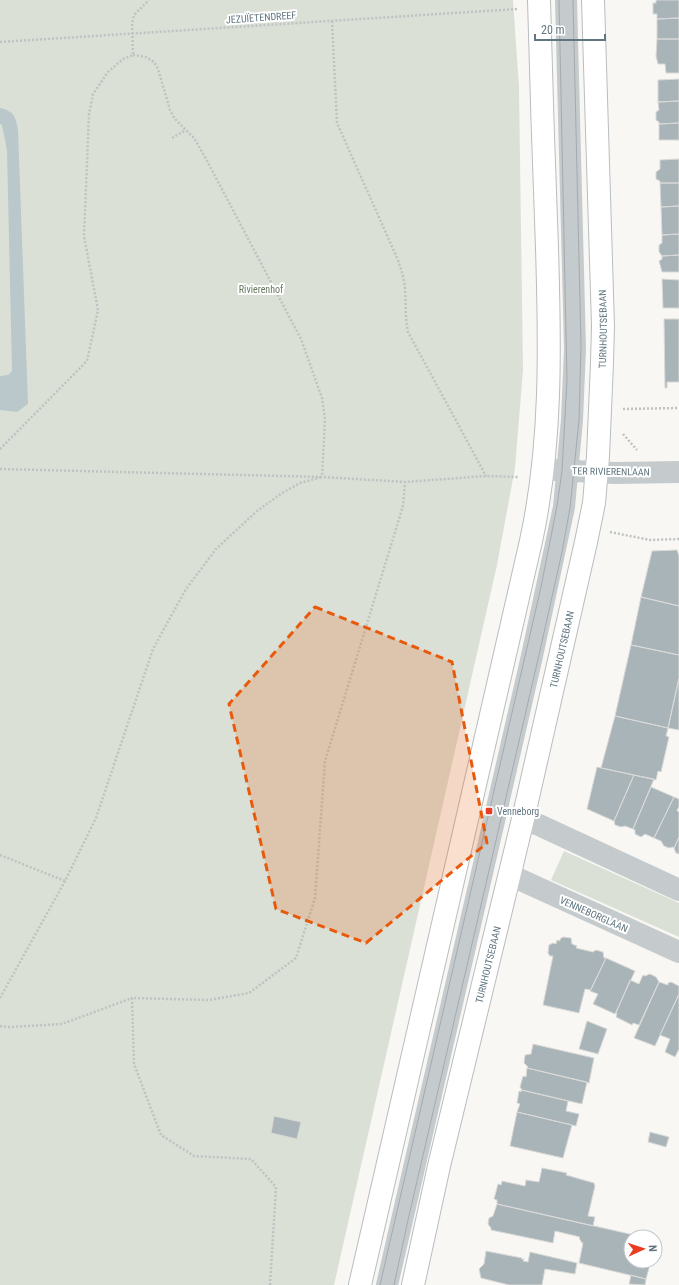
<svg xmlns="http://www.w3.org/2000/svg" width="679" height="1285" font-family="'Roboto Condensed',sans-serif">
	<rect width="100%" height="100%" fill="#f8f7f4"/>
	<path fill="#dae0d5" d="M0 0H513L519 87 523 370 515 468 497 565 334 1285H0Z
		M564 851 679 903V937L551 880Z"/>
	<path fill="#bac8cb" d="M0 108C14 111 16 117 18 130L28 404 17 412 0 410V376L8 375 12 371 7 150 2 125 0 124Z"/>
	<path fill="#a9b4b8" stroke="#d9d9d7" d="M656 0H679V18L657 19V14H653V3H656Z
		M679 18V39H657V19Z
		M657 39H679V73H666L665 64H658L656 56Z
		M679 79V101L658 102V80Z
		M679 101V123L659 124V122L656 120V112L659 110 658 102Z
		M679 123V140H659V124Z
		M679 159V183H660V181L656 179V172L660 169V160Z
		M660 183H679V206L661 207Z
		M679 206V234L662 235 661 207Z
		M679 234V255L662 256 659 252V245L662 243V235Z
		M679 255V272H662L659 261 662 259V256Z
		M662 279 679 280V308H663Z
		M664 319H679V382H667V388H665Z
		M677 550 679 556V606L641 597 652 551Z
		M641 597 679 606V655L631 645Z
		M631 645 679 655V678L668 728 615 716Z
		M679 678V730L668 728Z
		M615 716 668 728 666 736 669 737 661 772 658 771 656 780 601 768Z
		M597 767 634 775 614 821 587 809Z
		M634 775 654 779 633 829 625 826 621 827 615 825 614 821Z
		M651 787 674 797 654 838 645 834 641 837 635 834V830L633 829Z
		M674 797 679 799V806L677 811 679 812V837L674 848 673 847 669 848 664 846 661 841 654 838Z
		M679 837V854L676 853 674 848Z
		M563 937 571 938 572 944 577 946 576 948 593 952 596 950 603 952 604 958H606L591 990 585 989 579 1013 543 1005 553 956H550L548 953 549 945 553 943 556 944 557 940 560 941V939Z
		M606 958 635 971 615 1014 593 1004 598 994 590 991Z
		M650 974 656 977 659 982 639 1025 633 1023 632 1025 616 1017 617 1013H616L630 980 639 984 643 975 645 976Z
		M659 982 668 985V983L671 982 679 986V994L655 1046 634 1038Z
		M679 994V1049L675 1057 665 1052 670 1039 660 1035Z
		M587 1021 607 1029 598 1054 579 1049Z
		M533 1044 594 1058 589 1083 527 1068 528 1067 524 1063 525 1055 531 1054Z
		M527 1068 587 1082 582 1104 522 1090 520 1087 523 1076 526 1077Z
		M521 1090 568 1101 566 1111 579 1114 576 1126 517 1112 520 1104 517 1103 519 1091 521 1092Z
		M517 1112 572 1125 563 1158 510 1146Z
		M274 1116 301 1122 297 1139 271 1133Z
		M650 1132 669 1137 666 1147 648 1142Z
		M542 1168 567 1173 566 1175 594 1183 595 1186 588 1216 595 1217 593 1226 497 1204V1200L494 1199 498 1184 501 1185 502 1181 525 1186 526 1180 539 1182Z
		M497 1204 643 1237H631V1261H651L646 1279 579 1263 583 1243H582L579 1238 580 1237 555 1231 553 1243 491 1230V1228L488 1224 489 1218 493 1216Z
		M486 1251 522 1258 521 1259H524L523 1261 528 1262 530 1252 577 1263 575 1274 545 1269 542 1285H509L481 1278 479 1269 484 1264Z
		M631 1275 646 1279 645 1285 629 1284Z"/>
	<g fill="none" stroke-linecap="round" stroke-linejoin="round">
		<defs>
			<g id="major">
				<path d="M360 1285 531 541C552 445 550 346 547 248 544 165 541 83 539 0"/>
				<path id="s1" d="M413 1285 439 1166 523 819 586 542 594 503 598 456 602 363 603 326 593 0"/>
			</g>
		</defs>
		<use href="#major" stroke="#b8bdc0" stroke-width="24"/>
		<path stroke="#bec2c3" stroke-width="2.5" stroke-dasharray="2 2" stroke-linecap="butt" d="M332 21 337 123 398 260C401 269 404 278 405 288 406 303 405 317 408 332L486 476
			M0 42 517 9
			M133 55 146 57 154 62 158 69 170 110 175 119 194 138 205 157 301 339 322 398 325 419 322 477
			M172 138 186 130
			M623 409 679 408
			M623 434 637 450
			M0 449 87 361 98 310 84 236 89 114 93 94 108 72 123 59 133 55 132 23 134 15 149 0
			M0 469 322 477 405 482 486 476 519 477
			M610 532 650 540 679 539
			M0 855 65 881 96 818 153 649 186 589 216 549 257 511 282 493 300 483 322 477
			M0 998 65 881
			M0 1026 10 1027 62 1024 132 998
			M270 1285 276 1187 251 1159 194 1156 161 1135 134 1064 132 998 209 1000 249 993 296 958 315 898 325 761 403 506 405 482"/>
		<path stroke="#c5cacc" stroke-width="22" d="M554 470 615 473 679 472
			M523 819 539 825 679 890
			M510 875 679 952
			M387 1285 532 656 564 507 572 420 575 348 566 0"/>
		<use href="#major" stroke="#fff" stroke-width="22"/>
		<path stroke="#a3abb0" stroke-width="1" d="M380 1285 541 587 557 506 562 471 567 380 559 0
			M394 1285 408 1220 539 655 562 552 570 508 579 420 581 345 573 0"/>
	</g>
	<path fill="#e8590c" fill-opacity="0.2" stroke="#e8590c" stroke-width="3" stroke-dasharray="8 5" stroke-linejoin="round" d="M315 607 452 662 487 843 366 943 276 909 229 704Z"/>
	<rect fill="#eb3b20" stroke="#fff" stroke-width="1.5" x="485" y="807" width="8" height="8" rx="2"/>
	<g text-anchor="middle" stroke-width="4" stroke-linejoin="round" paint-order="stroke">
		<g font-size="10" fill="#617681" stroke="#fff">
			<text transform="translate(261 17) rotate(-4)" y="4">JEZUÏETENDREEF</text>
			<text dy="4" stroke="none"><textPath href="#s1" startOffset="977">TURNHOUTSEBAAN</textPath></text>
			<text transform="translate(611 471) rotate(1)" y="4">TER RIVIERENLAAN</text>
			<text dy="4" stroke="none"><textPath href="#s1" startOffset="653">TURNHOUTSEBAAN</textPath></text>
			<text transform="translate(594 914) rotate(24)" y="4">VENNEBORGLAAN</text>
			<text dy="4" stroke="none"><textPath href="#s1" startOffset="329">TURNHOUTSEBAAN</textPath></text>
		</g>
		<g font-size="10" fill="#677960" stroke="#fff">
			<text x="261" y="293">Rivierenhof</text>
		</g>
		<g font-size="10" fill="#617681" stroke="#fff" text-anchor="start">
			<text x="497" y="815">Venneborg</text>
		</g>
	</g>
	<g transform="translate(643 1249) rotate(87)"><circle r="19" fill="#ffffff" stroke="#c0c8cd"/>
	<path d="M0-3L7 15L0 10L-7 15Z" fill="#eb3b20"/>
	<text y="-6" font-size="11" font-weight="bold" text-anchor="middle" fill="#617681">N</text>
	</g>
	<path d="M535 34v6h70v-6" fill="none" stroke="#617681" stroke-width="2"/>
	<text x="541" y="34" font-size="12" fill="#617681" stroke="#ffffff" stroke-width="3" paint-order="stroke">20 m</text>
</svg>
